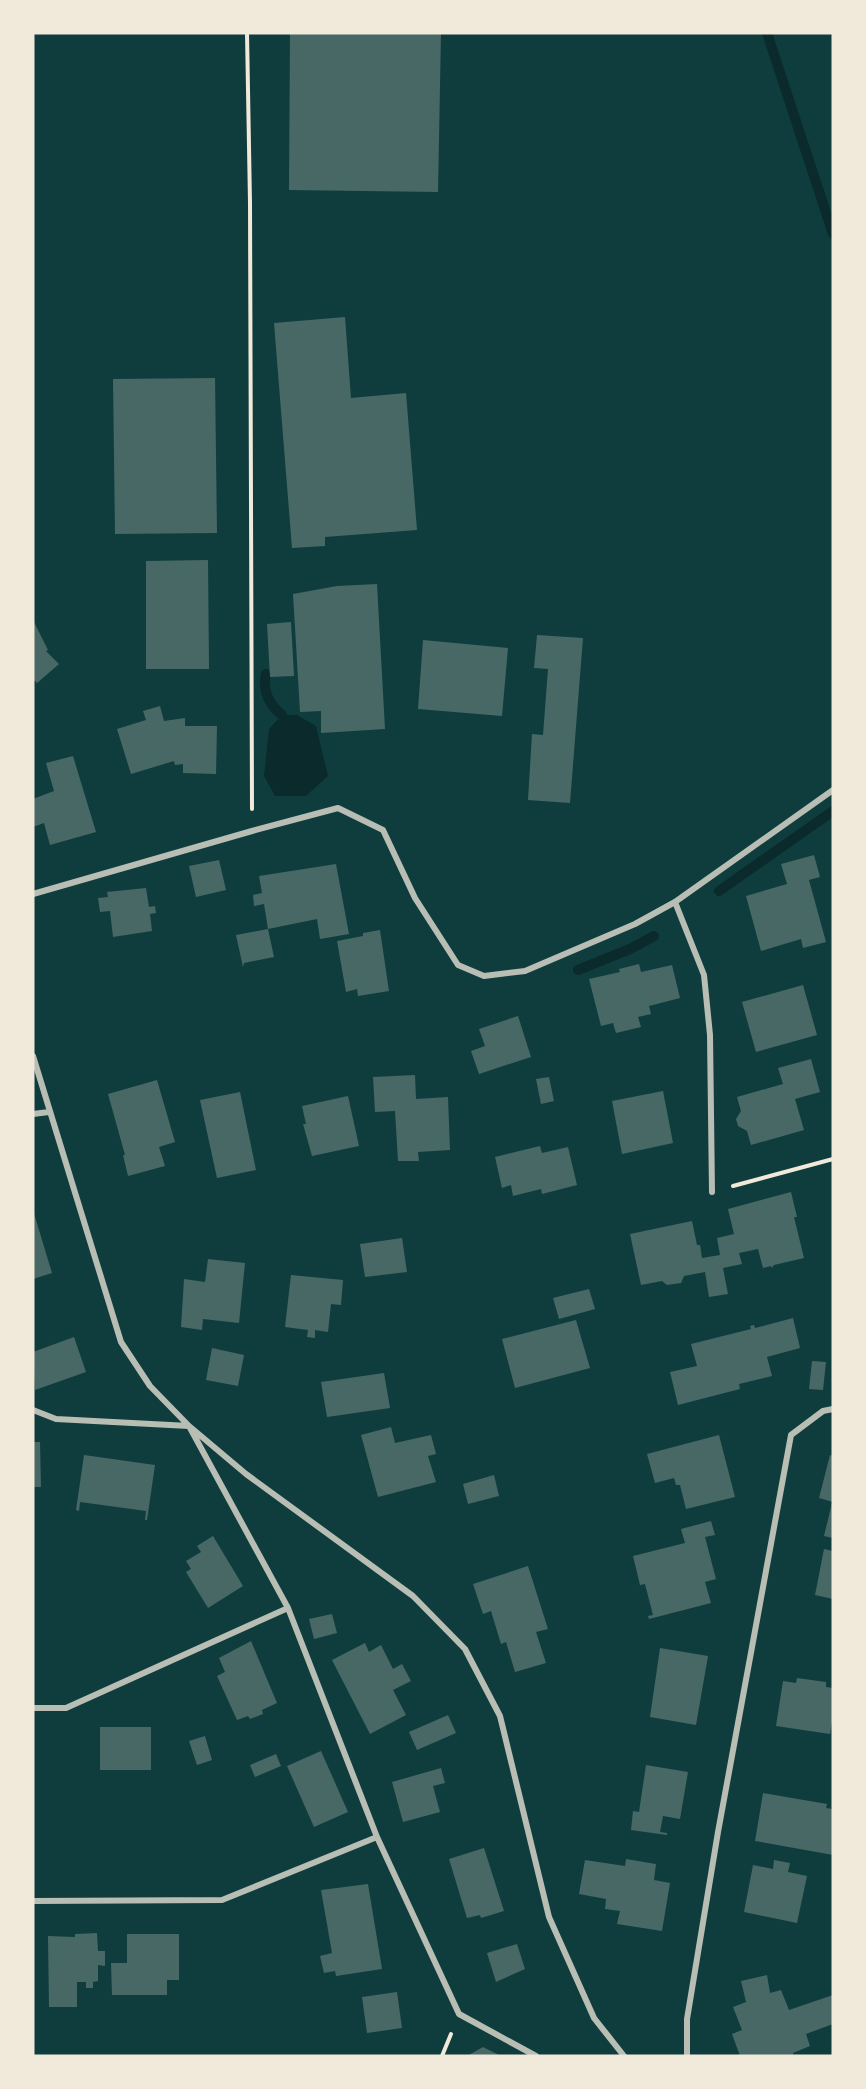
<svg xmlns="http://www.w3.org/2000/svg" width="866" height="2089" font-family="'Titillium Web',sans-serif">
	<rect width="100%" height="100%" fill="#0f3d3e"/>
	<path fill="#0a2a2b" d="M282 715H297L316 726 328 776 306 796H275L264 776 269 729Z"/>
	<g fill="none" stroke-linecap="round" stroke-linejoin="round">
		<path stroke="#0a2a2b" stroke-width="10" d="M767 33 833 234
			M266 674C262 690 269 705 282 715
			M719 891 833 811
			M578 970 630 949 654 936"/>
	</g>
	<path fill="#486865" d="M290 33H441L438 192 289 190Z
		M345 317 351 398 406 393 417 530 325 537V546L292 548 274 323Z
		M215 378 217 533 115 534 113 379Z
		M208 560 209 669H146V561Z
		M377 584 385 729 321 733V711L300 712 293 594 337 586Z
		M33 620 48 650 46 651 59 664 37 683 33 679Z
		M291 622 294 676 270 677 267 624Z
		M537 635 583 638 570 803 528 800 532 734 543 735 548 669 534 668Z
		M423 640 508 648 502 716 418 709Z
		M160 706 164 721 185 718V726H217L216 774 183 773V764L175 765 174 761 131 774 117 729 146 720 143 711Z
		M73 756 96 832 50 845 44 823 33 827V799L54 791 46 763Z
		M814 855 820 877 809 880 826 942 803 948 801 939 761 951 746 896 787 884 781 864Z
		M219 860 226 890 196 897 189 866Z
		M336 864 349 934 320 939 317 919 268 929 264 904 254 906 253 895 262 893 259 876Z
		M146 888 149 907 155 906 156 913 150 914 152 931 113 937 110 911 100 912 98 898 108 897 107 892Z
		M268 929 274 957 244 963 243 967 236 935Z
		M380 930 389 991 358 996 357 989 346 992 337 941 363 936V933Z
		M639 964 641 972 672 965 680 998 649 1006 651 1014 638 1017 641 1027 616 1033 613 1023 601 1026 589 979 620 972 619 969Z
		M803 985 817 1035 756 1052 742 1002Z
		M518 1016 531 1057 479 1074 471 1051 485 1046 479 1029Z
		M811 1059 820 1092 795 1099 804 1130 751 1145 747 1131 738 1126 736 1119 741 1111 737 1097 783 1084 778 1068Z
		M415 1075 416 1099 448 1097 450 1150 418 1152 419 1161H398L395 1111 375 1112 373 1077Z
		M549 1077 554 1101 541 1104 536 1079Z
		M157 1080 175 1142 159 1147 165 1166 128 1176 123 1155H125L108 1094Z
		M663 1091 673 1143 622 1154 612 1101Z
		M240 1092 256 1170 217 1178 200 1100Z
		M348 1096 359 1146 312 1156 303 1124H306L302 1106Z
		M540 1146 542 1153 568 1147 577 1185 542 1194 541 1189 513 1196 511 1185 502 1188 495 1157Z
		M791 1192 797 1217H794L804 1258 774 1265 772 1268 771 1266 763 1268 758 1249 739 1253 742 1264 723 1268 728 1294 709 1297 705 1272 684 1276 681 1283 667 1285 662 1281 641 1285 630 1234 692 1221 697 1245H700L702 1258 720 1255 717 1238 734 1234 728 1209Z
		M33 1210 52 1273 33 1279Z
		M402 1238 407 1272 365 1277 360 1244Z
		M208 1259 245 1263 239 1323 203 1319 202 1330 181 1327 184 1279 205 1282Z
		M291 1275 343 1280 341 1305 331 1304 328 1332 315 1330V1338L307 1337 308 1330 285 1327Z
		M589 1289 595 1309 559 1319 553 1298Z
		M793 1318 800 1348 767 1357 772 1376 739 1384 740 1389 678 1405 670 1372 697 1366 691 1344 751 1329 750 1326 754 1325 755 1328Z
		M576 1320 590 1368 515 1388 502 1339Z
		M74 1337 86 1372 35 1390 33 1352Z
		M212 1348 244 1355 238 1386 206 1380Z
		M812 1361 826 1362 823 1390 809 1389Z
		M384 1373 390 1408 327 1417 321 1382Z
		M391 1427 395 1443 431 1435 436 1454 428 1456 436 1482 378 1497 361 1435Z
		M719 1435 735 1497 686 1509 680 1485H676L674 1478 655 1483 647 1454Z
		M33 1442H40L41 1487H33Z
		M84 1455 155 1465 147 1520H145L146 1511 80 1502 79 1511 76 1510Z
		M830 1455 833 1456V1502L819 1498Z
		M494 1475 499 1496 468 1504 463 1484Z
		M832 1503 833 1504V1538L824 1536Z
		M711 1521 715 1535 705 1537 716 1579 705 1582 711 1603 649 1619 648 1616 653 1615 645 1584 640 1585 633 1556 685 1543 681 1529Z
		M213 1536 243 1586 208 1608 186 1572 191 1569 186 1561 201 1552 197 1546Z
		M824 1549 833 1551V1599L815 1595Z
		M528 1566 548 1629 536 1632 546 1663 515 1672 506 1642 501 1644 491 1611 483 1614 473 1584Z
		M332 1614 337 1633 314 1639 309 1619Z
		M251 1641 277 1703 262 1710 263 1714 250 1719 248 1716 237 1720 217 1676 225 1672 219 1658Z
		M365 1643 369 1652 381 1645 393 1669 402 1664 411 1681 393 1690 406 1715 370 1734 332 1660Z
		M660 1648 708 1656 696 1725 650 1717Z
		M797 1678 826 1682V1687L833 1688V1716L830 1734 776 1726 783 1681 796 1683Z
		M448 1715 456 1733 417 1750 409 1732Z
		M100 1727H151V1770H100Z
		M205 1736 212 1760 197 1765 189 1741Z
		M321 1751 348 1812 314 1827 287 1766Z
		M276 1754 281 1766 255 1777 250 1765Z
		M646 1765 688 1772 680 1819 663 1816 660 1832 667 1833V1835L631 1830 633 1811 639 1812Z
		M441 1768 445 1783 433 1786 440 1812 403 1822 392 1782Z
		M763 1793 827 1804 826 1808 833 1809V1855L755 1841Z
		M484 1848 504 1911 481 1918 480 1915 467 1918 449 1859Z
		M626 1859 656 1864 654 1880 670 1883 662 1931 617 1924 620 1911 605 1909 606 1899 579 1894 585 1860 625 1866Z
		M774 1860 790 1863 788 1872 807 1876 797 1923 744 1912 753 1865 773 1869Z
		M368 1884 382 1969 336 1976 335 1971 324 1973 320 1956 332 1953 321 1890Z
		M97 1933 98 1951H105V1966L98 1965V1981L93 1982V1988H86V1982H77V2007H49L48 1936 75 1937V1934Z
		M127 1934H179V1980H167V1995H112L111 1963H127Z
		M517 1944 525 1969 496 1982 487 1953Z
		M767 1975 770 1993 781 1990 789 2010 833 1995V2024L806 2034 810 2046 793 2053 794 2056H740L732 2034 742 2030 733 2007 746 2002 741 1981Z
		M397 1992 402 2028 367 2033 362 1997Z
		M483 2047 501 2056H467Z"/>
	<g fill="none" stroke-linecap="round" stroke-linejoin="round">
		<path stroke="#f1e9da" stroke-width="4" d="M247 33 250 203 252 809
			M733 1186 833 1159
			M442 2056 451 2034"/>
		<path stroke="#b8beb3" stroke-width="6" d="M33 894 252 831 338 808 383 830 415 898 458 965 484 976 525 971 635 924 675 902 833 790
			M675 902 704 975 710 1035 712 1192
			M33 1056 121 1342 150 1386 189 1426 246 1474 413 1596 465 1649 500 1716 549 1917 594 2018 624 2056
			M33 1114 49 1112
			M33 1410 56 1419 189 1426 288 1608 377 1837 459 2014 536 2056
			M33 1708H66L288 1608
			M33 1901 222 1900 377 1837
			M687 2056V2019L718 1832 791 1435 823 1411 833 1409"/>
	</g>
	<rect width="866" height="2089" fill="none" stroke="#f1e9da" stroke-width="69"/>
</svg>
